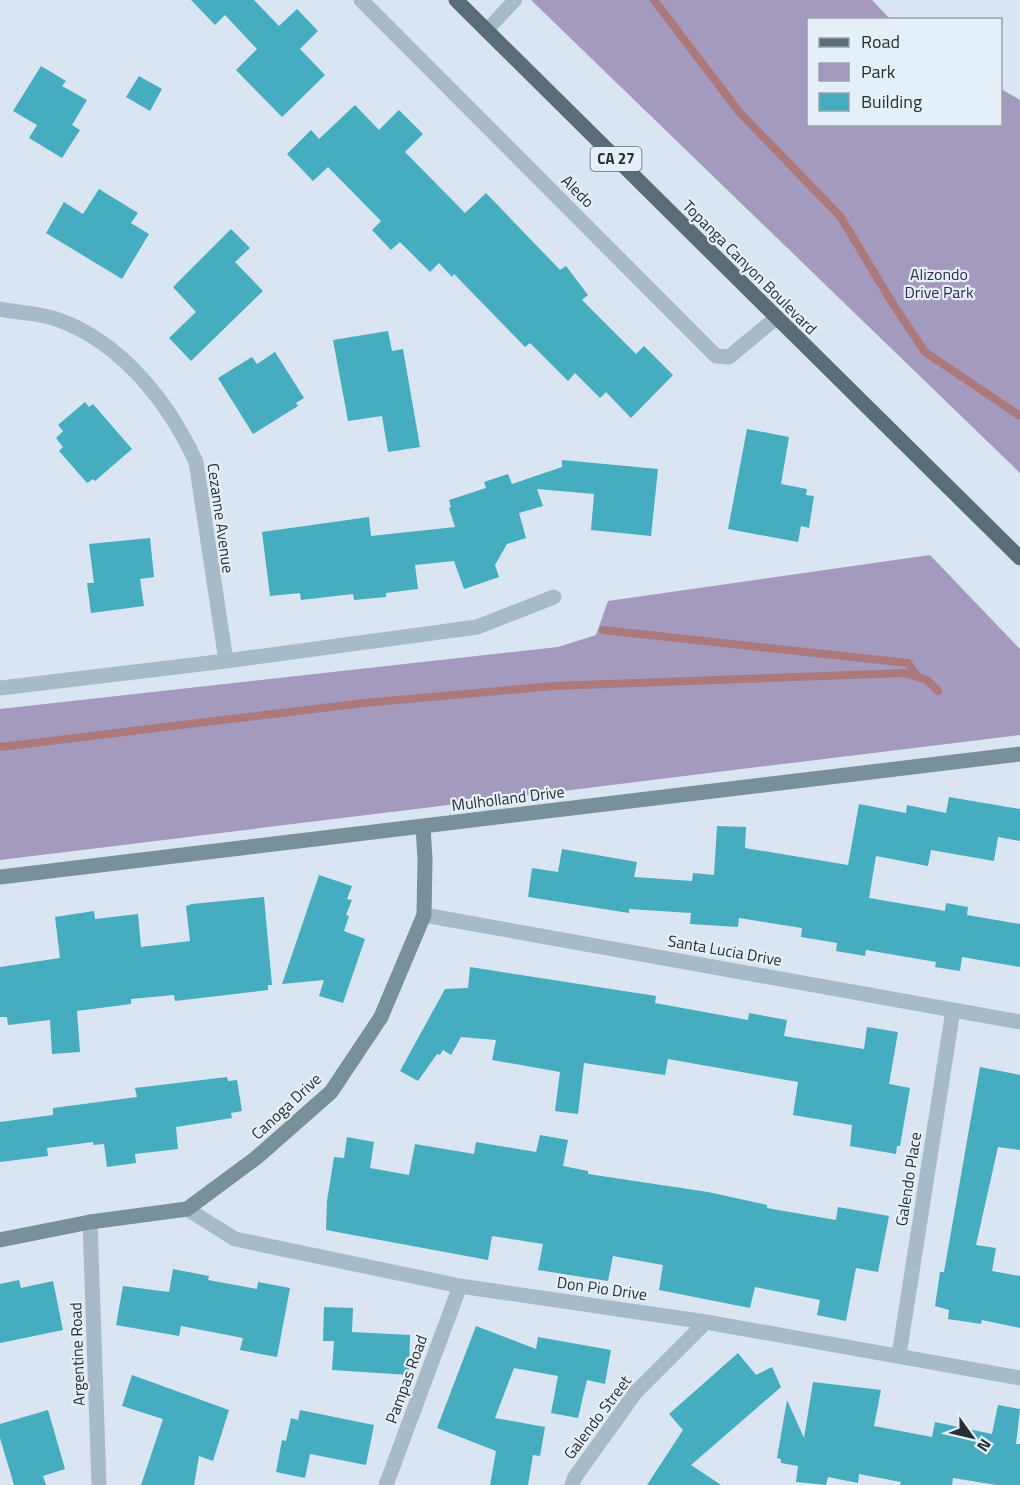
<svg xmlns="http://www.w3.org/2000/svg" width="1020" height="1485" font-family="'Titillium Web',sans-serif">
	<rect width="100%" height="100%" fill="#d9e5f0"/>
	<path fill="#a39abe" d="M531 0H872L890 19 808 20V124H1000L1001 89 1020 100V473Z
		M930 555 1020 649V735L0 860V709L558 647 596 635 608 601Z"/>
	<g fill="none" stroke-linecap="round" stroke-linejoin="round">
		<path stroke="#ab797b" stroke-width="8" d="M654 0 740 113 840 216 893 304 925 352 1020 416
			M603 630 908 663 918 677
			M0 747 364 703 554 686 904 673 927 680 938 691"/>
	</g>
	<path fill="#46acc0" d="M191 0H254L279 26 297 9 318 31 300 49 325 75 282 117 236 70 257 49 225 15 215 25Z
		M41 66 66 81 62 86 87 100 72 125 80 130 62 158 29 138 37 125 13 111Z
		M139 76 162 89 150 111 126 97Z
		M355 105 379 130 399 110 423 134 405 152 465 213 486 193 560 270 566 266 588 295 582 300 636 354 644 346 673 375 631 418 606 392 600 398 575 373 568 381 530 343 525 347 454 274 452 277 439 263 430 272 400 242 391 250 372 230 381 221 328 167 313 181 287 154 311 130 319 139Z
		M99 189 138 213 131 223 149 234 122 279 46 233 64 202 83 214Z
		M231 229 250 248 235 262 263 291 191 361 169 338 196 312 173 287Z
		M388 331 392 351 403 349 420 447 388 452 382 416 348 421 333 340Z
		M275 352 304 398 296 403 298 406 253 434 218 378 252 357 257 364Z
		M85 402 89 407 93 404 132 449 95 481 93 479 87 483 59 451 63 447 56 438 63 431 58 425Z
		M747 429 789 437 781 484 807 489 806 495 814 496 809 528 801 526 798 542 728 529Z
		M562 460 658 469 651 536 591 530 594 494 537 489 543 506 519 513 526 538 507 544 495 565 499 577 464 589 454 561 415 565 418 589 386 593V597L354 600 353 594 301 600 300 593 270 596 262 532 369 517 371 536 455 527 449 508 451 507 449 500 486 488 484 482 508 474 512 484 562 467Z
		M150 538 154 577 140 579 144 606 91 613 87 583H94L89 544Z
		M949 797 1020 809V841L998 837 994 861 931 850 928 866 876 856 869 898 945 911 946 903 968 907 967 915 1020 924V967L962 957 960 971 935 967 936 962 866 950 865 956 836 951 837 943 801 937 802 928 739 918 738 927 690 924 691 913 629 909V913L528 897 532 868 558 872 562 849 637 862 634 877 692 881 693 873 714 875 717 826 746 827 745 848 848 865 859 804 906 813 907 805 946 813Z
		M319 875 352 886 347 899 352 900 346 915 349 916 344 931 365 939 343 1003 319 996 324 980 282 984Z
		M264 897 272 985H268V990L175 1001 174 995 131 999V1004L77 1011 80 1052 52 1054 50 1020 8 1025 7 1017H0V967L60 958 55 917 94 911 95 919 138 914 141 947 190 941 186 906 192 904Z
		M470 967 656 996 655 1003 748 1020 749 1013 787 1020 784 1036 864 1049 867 1027 898 1032 889 1084 910 1088 900 1146H897L896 1154 850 1146 852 1125 793 1115 798 1082 668 1059 665 1075 584 1063 578 1114 555 1111 560 1072 492 1060 496 1040 461 1037 451 1055 443 1050 440 1055 437 1054 418 1081 400 1071 445 989 468 988Z
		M980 1067 1020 1075V1150L998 1147 976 1245 996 1248 992 1271 1020 1276V1328L982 1320 981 1324 948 1319 949 1310 935 1306 940 1272H944Z
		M227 1077 228 1081 237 1080 242 1111 231 1113 232 1118 176 1127 178 1149 135 1154 136 1163 107 1167 104 1144 93 1145V1142L47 1148 48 1156 0 1162V1122L53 1115V1108L137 1097 135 1088Z
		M540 1135 568 1140 563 1166 588 1171V1174L708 1192 767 1205V1208L836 1220 838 1207 889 1216 878 1272 856 1268 846 1321 817 1315 820 1300 755 1287 750 1308 659 1290 663 1265 613 1256 608 1281 538 1270 543 1244 492 1236 488 1260 326 1230 327 1201 334 1157 344 1158 347 1137 374 1142 370 1168 409 1175 415 1144 474 1154 476 1142 536 1152Z
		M173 1269 209 1276 208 1280 257 1289 258 1282 290 1288 277 1357 240 1350 243 1338 181 1326 179 1336 116 1325 123 1286 169 1292Z
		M19 1280 21 1288 53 1281 63 1330 0 1343V1284Z
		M324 1307 353 1308 352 1332 410 1335 409 1375 332 1370 334 1341H323Z
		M476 1326 536 1349 538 1337 611 1350 605 1384 587 1380 578 1418 551 1413 558 1376 514 1368 495 1418 545 1427 540 1456 533 1455 528 1485H490L496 1451 437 1428Z
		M738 1353 756 1375 772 1367 781 1387 691 1465 721 1485H647L683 1430 669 1414Z
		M132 1375 229 1410 213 1461 199 1456 194 1485H141L163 1419 122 1406Z
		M813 1382 881 1390 874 1426 932 1437 935 1422 992 1434 998 1405 1020 1409 1016 1444H1020V1485H997L953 1478 952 1485H900L901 1482 859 1474 858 1483 828 1477 826 1485 796 1482 798 1466 781 1463V1459L777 1458 787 1400 804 1438Z
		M48 1410 65 1469 43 1476 46 1485H14L0 1438V1424Z
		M300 1410 374 1425 366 1465 310 1454 305 1478 276 1472 282 1440 286 1441 291 1418 298 1420Z"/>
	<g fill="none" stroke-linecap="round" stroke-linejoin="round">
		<path stroke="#a6bac7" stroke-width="14" d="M486 31 515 0"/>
		<path stroke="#a6bac7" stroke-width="15" d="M361 0 716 356 729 357 776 318
			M0 309C19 313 41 313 59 320 122 343 169 403 196 462L226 661
			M0 688 226 661 477 627 554 597
			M424 915 1020 1022
			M187 1209 235 1239 460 1286 706 1322 1020 1378
			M90 1222 99 1485
			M899 1355 953 1010
			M386 1485 460 1286
			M572 1485 575 1477 636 1392 706 1322"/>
		<path stroke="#77909a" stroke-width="15" d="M0 877 1020 754
			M0 1240 90 1222 187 1209 256 1158 331 1092 381 1017 424 915 425 859 423 826"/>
		<path stroke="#586d75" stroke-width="15" d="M456 0 1020 558"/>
	</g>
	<g text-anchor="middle" stroke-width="4.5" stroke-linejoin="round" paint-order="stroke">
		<rect fill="#e5eff8" stroke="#5f696e" stroke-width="1.5" x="590.5" y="147" width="51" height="24" rx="4.5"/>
		<g font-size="15" font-weight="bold" fill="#263033">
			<text x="616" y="164">CA 27</text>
		</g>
		<g font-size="16" fill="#263033" stroke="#e5eff8">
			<text transform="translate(578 191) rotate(45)" y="6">Aledo</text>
			<text transform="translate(750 267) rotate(45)" y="6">Topanga Canyon Boulevard</text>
			<text transform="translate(221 518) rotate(82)" y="6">Cezanne Avenue</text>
			<text transform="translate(508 798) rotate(-7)" y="6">Mulholland Drive</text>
			<text transform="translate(725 950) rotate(10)" y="6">Santa Lucia Drive</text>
			<text transform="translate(286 1106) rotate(-43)" y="6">Canoga Drive</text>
			<text transform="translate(908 1179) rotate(-81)" y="6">Galendo Place</text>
			<text transform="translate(602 1288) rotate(8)" y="6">Don Pio Drive</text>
			<text transform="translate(77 1354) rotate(-92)" y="6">Argentine Road</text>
			<text transform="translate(406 1379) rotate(-70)" y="6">Pampas Road</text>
			<text transform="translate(597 1417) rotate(-53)" y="6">Galendo Street</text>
		</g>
		<g font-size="16" fill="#362b50" stroke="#e5eff8">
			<text x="939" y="280">Alizondo<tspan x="939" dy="18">Drive Park</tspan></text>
		</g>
	</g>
	<rect x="807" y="18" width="195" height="108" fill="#e5eff8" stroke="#99a3a9" stroke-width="1.5"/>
	<rect x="819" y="38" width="30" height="9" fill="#586d75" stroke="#99a3a9" stroke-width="1.5"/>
	<text x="861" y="48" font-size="18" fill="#263033">Road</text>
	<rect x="819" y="63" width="30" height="18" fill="#a39abe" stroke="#99a3a9" stroke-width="1.5"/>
	<text x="861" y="78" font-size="18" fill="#263033">Park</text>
	<rect x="819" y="93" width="30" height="18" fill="#46acc0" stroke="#99a3a9" stroke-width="1.5"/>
	<text x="861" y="108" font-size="18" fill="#263033">Building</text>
	<g transform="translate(972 1437) rotate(124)" stroke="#e5eff8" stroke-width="4.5" paint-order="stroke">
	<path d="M0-4.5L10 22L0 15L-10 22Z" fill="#263033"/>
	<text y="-9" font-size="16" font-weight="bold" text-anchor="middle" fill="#263033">N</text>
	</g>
</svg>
